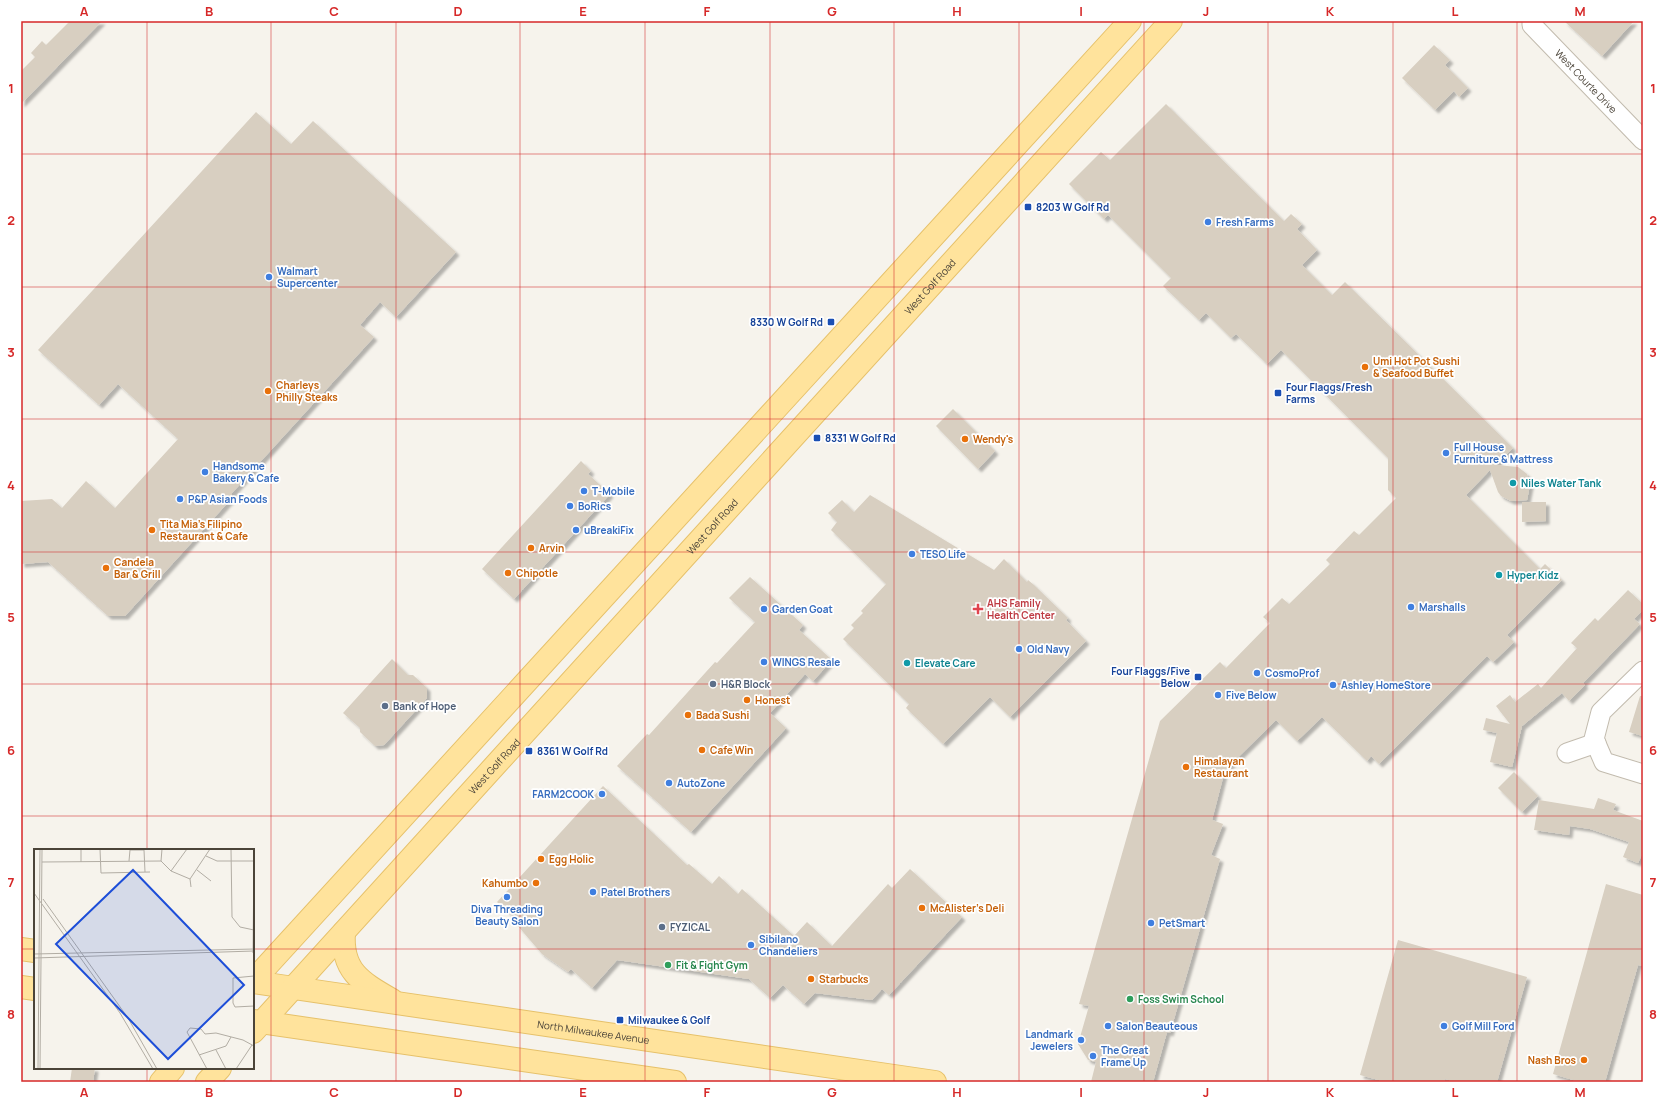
<svg xmlns="http://www.w3.org/2000/svg" width="1664" height="1103" font-family="Manrope,sans-serif">
	<defs>
		<filter id="shadow"><feDropShadow dx="3.5" dy="3.5" stdDeviation="1" flood-color="#0004"/></filter>
	</defs>
	<rect width="100%" height="100%" fill="#f6f3ec"/>
	<path fill="#d8cfc1" filter="url(#shadow)" d="M70 21H102L21 104V71L35 57 31 53 42 41 46 45Z
		M1564 21H1634L1602 56Z
		M1434 45 1450 60 1445 65 1468 88 1459 97 1454 91 1435 110 1402 78Z
		M1166 104 1284 221 1291 214 1302 224 1297 229 1317 250 1302 265 1332 295 1345 282 1513 448 1496 465 1518 467 1527 474 1530 485 1527 500 1511 501 1501 496 1498 492 1490 470 1466 495 1540 569 1545 564 1562 580 1507 635 1514 642 1493 662 1487 656 1379 764 1371 756 1367 761 1322 717 1297 741 1276 720 1225 770 1212 820 1223 824 1211 855 1220 859 1170 1033 1167 1032 1153 1082H1091L1096 1062 1088 1060 1078 1044 1089 1006 1079 1004 1160 721 1220 662 1226 668 1270 623 1263 617 1282 598 1289 604 1330 564 1326 560 1354 531 1359 535 1396 498 1388 490V458L1281 350 1267 364 1236 334 1231 338 1206 313 1199 320 1163 286 1171 278 1108 215 1104 219 1069 184 1101 152 1110 160Z
		M256 112 291 144 313 121 456 252 396 317 380 302 360 325 374 337 232 493V498L125 616H108L48 562 21 564V501L52 499 62 508 86 481 115 508 178 439 118 384 99 405 38 350Z
		M953 409 995 451 978 469 936 426Z
		M581 461 591 471 588 474 610 494 514 599 482 569Z
		M870 495 994 570 1004 559 1027 582 1028 580 1034 585 1068 618 1066 620 1086 641 1010 717 990 697 943 744 906 708 909 704 843 639 854 628 851 625 863 613 861 611 886 584 831 530 837 522 828 513 842 500 854 512Z
		M1522 502H1546V521L1522 522Z
		M750 577 803 625 799 630 832 660 813 681 805 674 770 713 786 728 691 832 617 766 647 734 649 735 715 662 717 663 755 622 729 598Z
		M1628 590 1643 604V610L1634 619 1640 624 1583 683 1585 685 1569 701 1562 693 1522 726 1512 767 1490 762 1497 733 1483 730 1486 718 1510 724 1496 706 1510 695 1515 702 1538 684 1541 688 1577 648 1571 643 1595 618 1598 621Z
		M392 659 408 675H413L427 688V698L384 745 375 746 360 732V728L343 713Z
		M1640 696H1643V736L1629 732Z
		M1514 772 1538 796 1522 812 1498 788Z
		M603 786 687 865 689 864 712 884 719 876 738 894 742 889 794 936 807 922 832 946 888 884 892 888 910 869 962 917 889 995 882 989 872 1000 815 993 804 1004 783 985 770 998 749 979 617 960 592 988 571 969 568 972 542 954 518 926 520 923 497 902Z
		M1598 798 1616 804 1613 810 1643 821V852L1638 863 1623 857 1629 842 1590 829 1570 826 1569 835 1534 830 1539 800 1594 809Z
		M1606 884 1643 895V966L1638 965 1605 1082H1580L1553 1074Z
		M1398 940 1527 977 1497 1082H1457L1445 1079 1444 1082H1386L1360 1075Z
		M72 1068H95L93 1082H70Z"/>
	<g fill="none" stroke-linecap="round" stroke-linejoin="round">
		<defs>
			<g id="minor">
				<path id="s1" d="M1532 21V25L1643 140"/>
				<path d="M1643 671 1601 712 1594 739 1604 762 1643 774"/>
				<path d="M1567 753 1596 743"/>
			</g>
			<g id="major">
				<path d="M344 932C341 971 361 982 392 1000"/>
				<path d="M21 949 35 951"/>
				<path d="M253 981 1130 21"/>
				<path id="s2" d="M253 982 935 1082"/>
				<path d="M21 987 35 989"/>
				<path d="M253 1021 675 1082"/>
				<path id="s3" d="M253 1032 1171 21"/>
				<path d="M161 1082 173 1068"/>
				<path d="M207 1082 220 1068"/>
			</g>
		</defs>
		<use href="#minor" stroke="#c2bbae" stroke-width="21"/>
		<use href="#major" stroke="#e6c16a" stroke-width="24"/>
		<use href="#minor" stroke="#fff" stroke-width="19"/>
		<use href="#major" stroke="#ffe39c" stroke-width="22"/>
	</g>
	<path fill="none" stroke="#d62828" stroke-width="1" stroke-opacity="0.55" d="M147 21V850M271 21V1082M396 21V1082M520 21V1082M645 21V1082M770 21V1082M894 21V1082M1019 21V1082M1144 21V1082M1268 21V1082M1393 21V1082M1517 21V1082M21 154H1643M21 287H1643M21 419H1643M21 552H1643M21 684H1643M21 816H1643M21 949H35M253 949H1643M147 1068V1082"/>
	<g fill="#1a4fb4" stroke="#fff" stroke-width="1.5">
		<rect x="1024" y="203" width="8" height="8" rx="2"/>
		<rect x="827" y="318" width="8" height="8" rx="2"/>
		<rect x="1274" y="389" width="8" height="8" rx="2"/>
		<rect x="813" y="434" width="8" height="8" rx="2"/>
		<rect x="1194" y="673" width="8" height="8" rx="2"/>
		<rect x="525" y="747" width="8" height="8" rx="2"/>
		<rect x="616" y="1016" width="8" height="8" rx="2"/>
	</g>
	<g fill="#3f7fe0" stroke="#fff" stroke-width="1.5">
		<circle cx="1208" cy="222" r="4"/>
		<circle cx="269" cy="277" r="4"/>
		<circle cx="1446" cy="453" r="4"/>
		<circle cx="205" cy="472" r="4"/>
		<circle cx="584" cy="491" r="4"/>
		<circle cx="180" cy="499" r="4"/>
		<circle cx="570" cy="506" r="4"/>
		<circle cx="576" cy="530" r="4"/>
		<circle cx="912" cy="554" r="4"/>
		<circle cx="1411" cy="607" r="4"/>
		<circle cx="764" cy="609" r="4"/>
		<circle cx="1019" cy="649" r="4"/>
		<circle cx="764" cy="662" r="4"/>
		<circle cx="1257" cy="673" r="4"/>
		<circle cx="1333" cy="685" r="4"/>
		<circle cx="1218" cy="695" r="4"/>
		<circle cx="669" cy="783" r="4"/>
		<circle cx="602" cy="794" r="4"/>
		<circle cx="593" cy="892" r="4"/>
		<circle cx="507" cy="897" r="4"/>
		<circle cx="1151" cy="923" r="4"/>
		<circle cx="751" cy="945" r="4"/>
		<circle cx="1108" cy="1026" r="4"/>
		<circle cx="1444" cy="1026" r="4"/>
		<circle cx="1081" cy="1040" r="4"/>
		<circle cx="1093" cy="1056" r="4"/>
	</g>
	<g fill="#e8710a" stroke="#fff" stroke-width="1.5">
		<circle cx="1365" cy="367" r="4"/>
		<circle cx="268" cy="391" r="4"/>
		<circle cx="965" cy="439" r="4"/>
		<circle cx="152" cy="530" r="4"/>
		<circle cx="531" cy="548" r="4"/>
		<circle cx="106" cy="568" r="4"/>
		<circle cx="508" cy="573" r="4"/>
		<circle cx="747" cy="700" r="4"/>
		<circle cx="688" cy="715" r="4"/>
		<circle cx="702" cy="750" r="4"/>
		<circle cx="1186" cy="767" r="4"/>
		<circle cx="541" cy="859" r="4"/>
		<circle cx="536" cy="883" r="4"/>
		<circle cx="922" cy="908" r="4"/>
		<circle cx="811" cy="979" r="4"/>
		<circle cx="1584" cy="1060" r="4"/>
	</g>
	<g fill="#0f9aa8" stroke="#fff" stroke-width="1.5">
		<circle cx="1513" cy="483" r="4"/>
		<circle cx="1499" cy="575" r="4"/>
		<circle cx="907" cy="663" r="4"/>
	</g>
	<path fill="#e0444e" stroke="#fff" stroke-width="1.5" d="M976 603h4v4h4v4h-4v4h-4v-4h-4v-4h4z"/>
	<g fill="#5c6f8a" stroke="#fff" stroke-width="1.5">
		<circle cx="713" cy="684" r="4"/>
		<circle cx="385" cy="706" r="4"/>
		<circle cx="662" cy="927" r="4"/>
	</g>
	<g fill="#2e9e5b" stroke="#fff" stroke-width="1.5">
		<circle cx="668" cy="965" r="4"/>
		<circle cx="1130" cy="999" r="4"/>
	</g>
	<g text-anchor="middle" stroke-width="3.5" stroke-linejoin="round" paint-order="stroke">
		<g font-size="10" fill="#4b4439" stroke="#fff">
			<text dy="4" stroke="none"><textPath href="#s1" startOffset="82">West Courte Drive</textPath></text>
			<text dy="4" stroke="none"><textPath href="#s3" startOffset="1007">West Golf Road</textPath></text>
			<text dy="4" stroke="none"><textPath href="#s3" startOffset="683">West Golf Road</textPath></text>
			<text dy="4" stroke="none"><textPath href="#s3" startOffset="359">West Golf Road</textPath></text>
			<text dy="4" stroke="none"><textPath href="#s2" startOffset="344">North Milwaukee Avenue</textPath></text>
		</g>
		<g font-size="10" font-weight="bold" fill="#164399" stroke="#fff" text-anchor="start">
			<text x="1036" y="211">8203 W Golf Rd</text>
			<text x="823" y="326" text-anchor="end">8330 W Golf Rd</text>
			<text x="1286" y="391">Four Flaggs/Fresh<tspan x="1286" dy="12">Farms</tspan></text>
			<text x="825" y="442">8331 W Golf Rd</text>
			<text x="1190" y="675" text-anchor="end">Four Flaggs/Five<tspan x="1190" dy="12">Below</tspan></text>
			<text x="537" y="755">8361 W Golf Rd</text>
			<text x="628" y="1024">Milwaukee &amp; Golf</text>
		</g>
		<g font-size="10" font-weight="bold" fill="#366cbe" stroke="#fff" text-anchor="start">
			<text x="1216" y="226">Fresh Farms</text>
			<text x="277" y="275">Walmart<tspan x="277" dy="12">Supercenter</tspan></text>
			<text x="1454" y="451">Full House<tspan x="1454" dy="12">Furniture &amp; Mattress</tspan></text>
			<text x="213" y="470">Handsome<tspan x="213" dy="12">Bakery &amp; Cafe</tspan></text>
			<text x="592" y="495">T-Mobile</text>
			<text x="188" y="503">P&amp;P Asian Foods</text>
			<text x="578" y="510">BoRics</text>
			<text x="584" y="534">uBreakiFix</text>
			<text x="920" y="558">TESO Life</text>
			<text x="1419" y="611">Marshalls</text>
			<text x="772" y="613">Garden Goat</text>
			<text x="1027" y="653">Old Navy</text>
			<text x="772" y="666">WINGS Resale</text>
			<text x="1265" y="677">CosmoProf</text>
			<text x="1341" y="689">Ashley HomeStore</text>
			<text x="1226" y="699">Five Below</text>
			<text x="677" y="787">AutoZone</text>
			<text x="594" y="798" text-anchor="end">FARM2COOK</text>
			<text x="601" y="896">Patel Brothers</text>
			<text x="507" y="913" text-anchor="middle">Diva Threading<tspan x="507" dy="12">Beauty Salon</tspan></text>
			<text x="1159" y="927">PetSmart</text>
			<text x="759" y="943">Sibilano<tspan x="759" dy="12">Chandeliers</tspan></text>
			<text x="1116" y="1030">Salon Beauteous</text>
			<text x="1452" y="1030">Golf Mill Ford</text>
			<text x="1073" y="1038" text-anchor="end">Landmark<tspan x="1073" dy="12">Jewelers</tspan></text>
			<text x="1101" y="1054">The Great<tspan x="1101" dy="12">Frame Up</tspan></text>
		</g>
		<g font-size="10" font-weight="bold" fill="#c56008" stroke="#fff" text-anchor="start">
			<text x="1373" y="365">Umi Hot Pot Sushi<tspan x="1373" dy="12">&amp; Seafood Buffet</tspan></text>
			<text x="276" y="389">Charleys<tspan x="276" dy="12">Philly Steaks</tspan></text>
			<text x="973" y="443">Wendy's</text>
			<text x="160" y="528">Tita Mia's Filipino<tspan x="160" dy="12">Restaurant &amp; Cafe</tspan></text>
			<text x="539" y="552">Arvin</text>
			<text x="114" y="566">Candela<tspan x="114" dy="12">Bar &amp; Grill</tspan></text>
			<text x="516" y="577">Chipotle</text>
			<text x="755" y="704">Honest</text>
			<text x="696" y="719">Bada Sushi</text>
			<text x="710" y="754">Cafe Win</text>
			<text x="1194" y="765">Himalayan<tspan x="1194" dy="12">Restaurant</tspan></text>
			<text x="549" y="863">Egg Holic</text>
			<text x="528" y="887" text-anchor="end">Kahumbo</text>
			<text x="930" y="912">McAlister's Deli</text>
			<text x="819" y="983">Starbucks</text>
			<text x="1576" y="1064" text-anchor="end">Nash Bros</text>
		</g>
		<g font-size="10" font-weight="bold" fill="#0d838f" stroke="#fff" text-anchor="start">
			<text x="1521" y="487">Niles Water Tank</text>
			<text x="1507" y="579">Hyper Kidz</text>
			<text x="915" y="667">Elevate Care</text>
		</g>
		<g font-size="10" font-weight="bold" fill="#be3a42" stroke="#fff" text-anchor="start">
			<text x="987" y="607">AHS Family<tspan x="987" dy="12">Health Center</tspan></text>
		</g>
		<g font-size="10" font-weight="bold" fill="#4e5e75" stroke="#fff" text-anchor="start">
			<text x="721" y="688">H&amp;R Block</text>
			<text x="393" y="710">Bank of Hope</text>
			<text x="670" y="931">FYZICAL</text>
		</g>
		<g font-size="10" font-weight="bold" fill="#27864d" stroke="#fff" text-anchor="start">
			<text x="676" y="969">Fit &amp; Fight Gym</text>
			<text x="1138" y="1003">Foss Swim School</text>
		</g>
	</g>
	<g transform="translate(34 849)">
		<rect width="220" height="220" fill="#f6f3ec"/>
		<path fill="none" stroke="#b2ada4" stroke-width="1" d="M47 0V13M66 0 67 24 116 23M197 0 198 68 206 78 220 81M172 7 183 12H220M95 12 96 1H110L111 23M127 12 137 22 156 30M127 12 128 0M8 13 127 12M163 21 177 32M137 22 153 0M157 38 156 30 176 0M0 44 86 164 119 220M9 50 94 169 123 220M219 104 220 7M0 105 220 100M0 109 220 102M220 127 199 129V154L201 158 220 157M182 201 192 220M165 206 192 197 197 188M4 220 6 0M6 220 8 1M173 220 153 183 156 179 167 180 171 185 182 184 209 191 220 197M202 220 218 196"/>
		<path fill="#1d4ed8" fill-opacity="0.15" stroke="#1d4ed8" stroke-width="2" d="M99 21 210 136 134 210 22 95Z"/>
		<rect width="220" height="220" fill="none" stroke="#4b4439" stroke-width="2"/>
	</g>
	<rect width="1664" height="1103" fill="none" stroke="#ffffff" stroke-width="44"/>
	<rect x="22" y="22" width="1620" height="1059" fill="none" stroke="#d62828" stroke-width="1.5"/>
	<g font-size="13" text-anchor="middle" font-weight="bold" fill="#d62828">
		<text x="84" y="16">A</text>
		<text x="209" y="16">B</text>
		<text x="334" y="16">C</text>
		<text x="458" y="16">D</text>
		<text x="583" y="16">E</text>
		<text x="707" y="16">F</text>
		<text x="832" y="16">G</text>
		<text x="957" y="16">H</text>
		<text x="1081" y="16">I</text>
		<text x="1206" y="16">J</text>
		<text x="1330" y="16">K</text>
		<text x="1455" y="16">L</text>
		<text x="1580" y="16">M</text>
		<text x="11" y="93">1</text>
		<text x="1653" y="93">1</text>
		<text x="11" y="225">2</text>
		<text x="1653" y="225">2</text>
		<text x="11" y="357">3</text>
		<text x="1653" y="357">3</text>
		<text x="11" y="490">4</text>
		<text x="1653" y="490">4</text>
		<text x="11" y="622">5</text>
		<text x="1653" y="622">5</text>
		<text x="11" y="755">6</text>
		<text x="1653" y="755">6</text>
		<text x="11" y="887">7</text>
		<text x="1653" y="887">7</text>
		<text x="11" y="1019">8</text>
		<text x="1653" y="1019">8</text>
		<text x="84" y="1097">A</text>
		<text x="209" y="1097">B</text>
		<text x="334" y="1097">C</text>
		<text x="458" y="1097">D</text>
		<text x="583" y="1097">E</text>
		<text x="707" y="1097">F</text>
		<text x="832" y="1097">G</text>
		<text x="957" y="1097">H</text>
		<text x="1081" y="1097">I</text>
		<text x="1206" y="1097">J</text>
		<text x="1330" y="1097">K</text>
		<text x="1455" y="1097">L</text>
		<text x="1580" y="1097">M</text>
	</g>
</svg>
